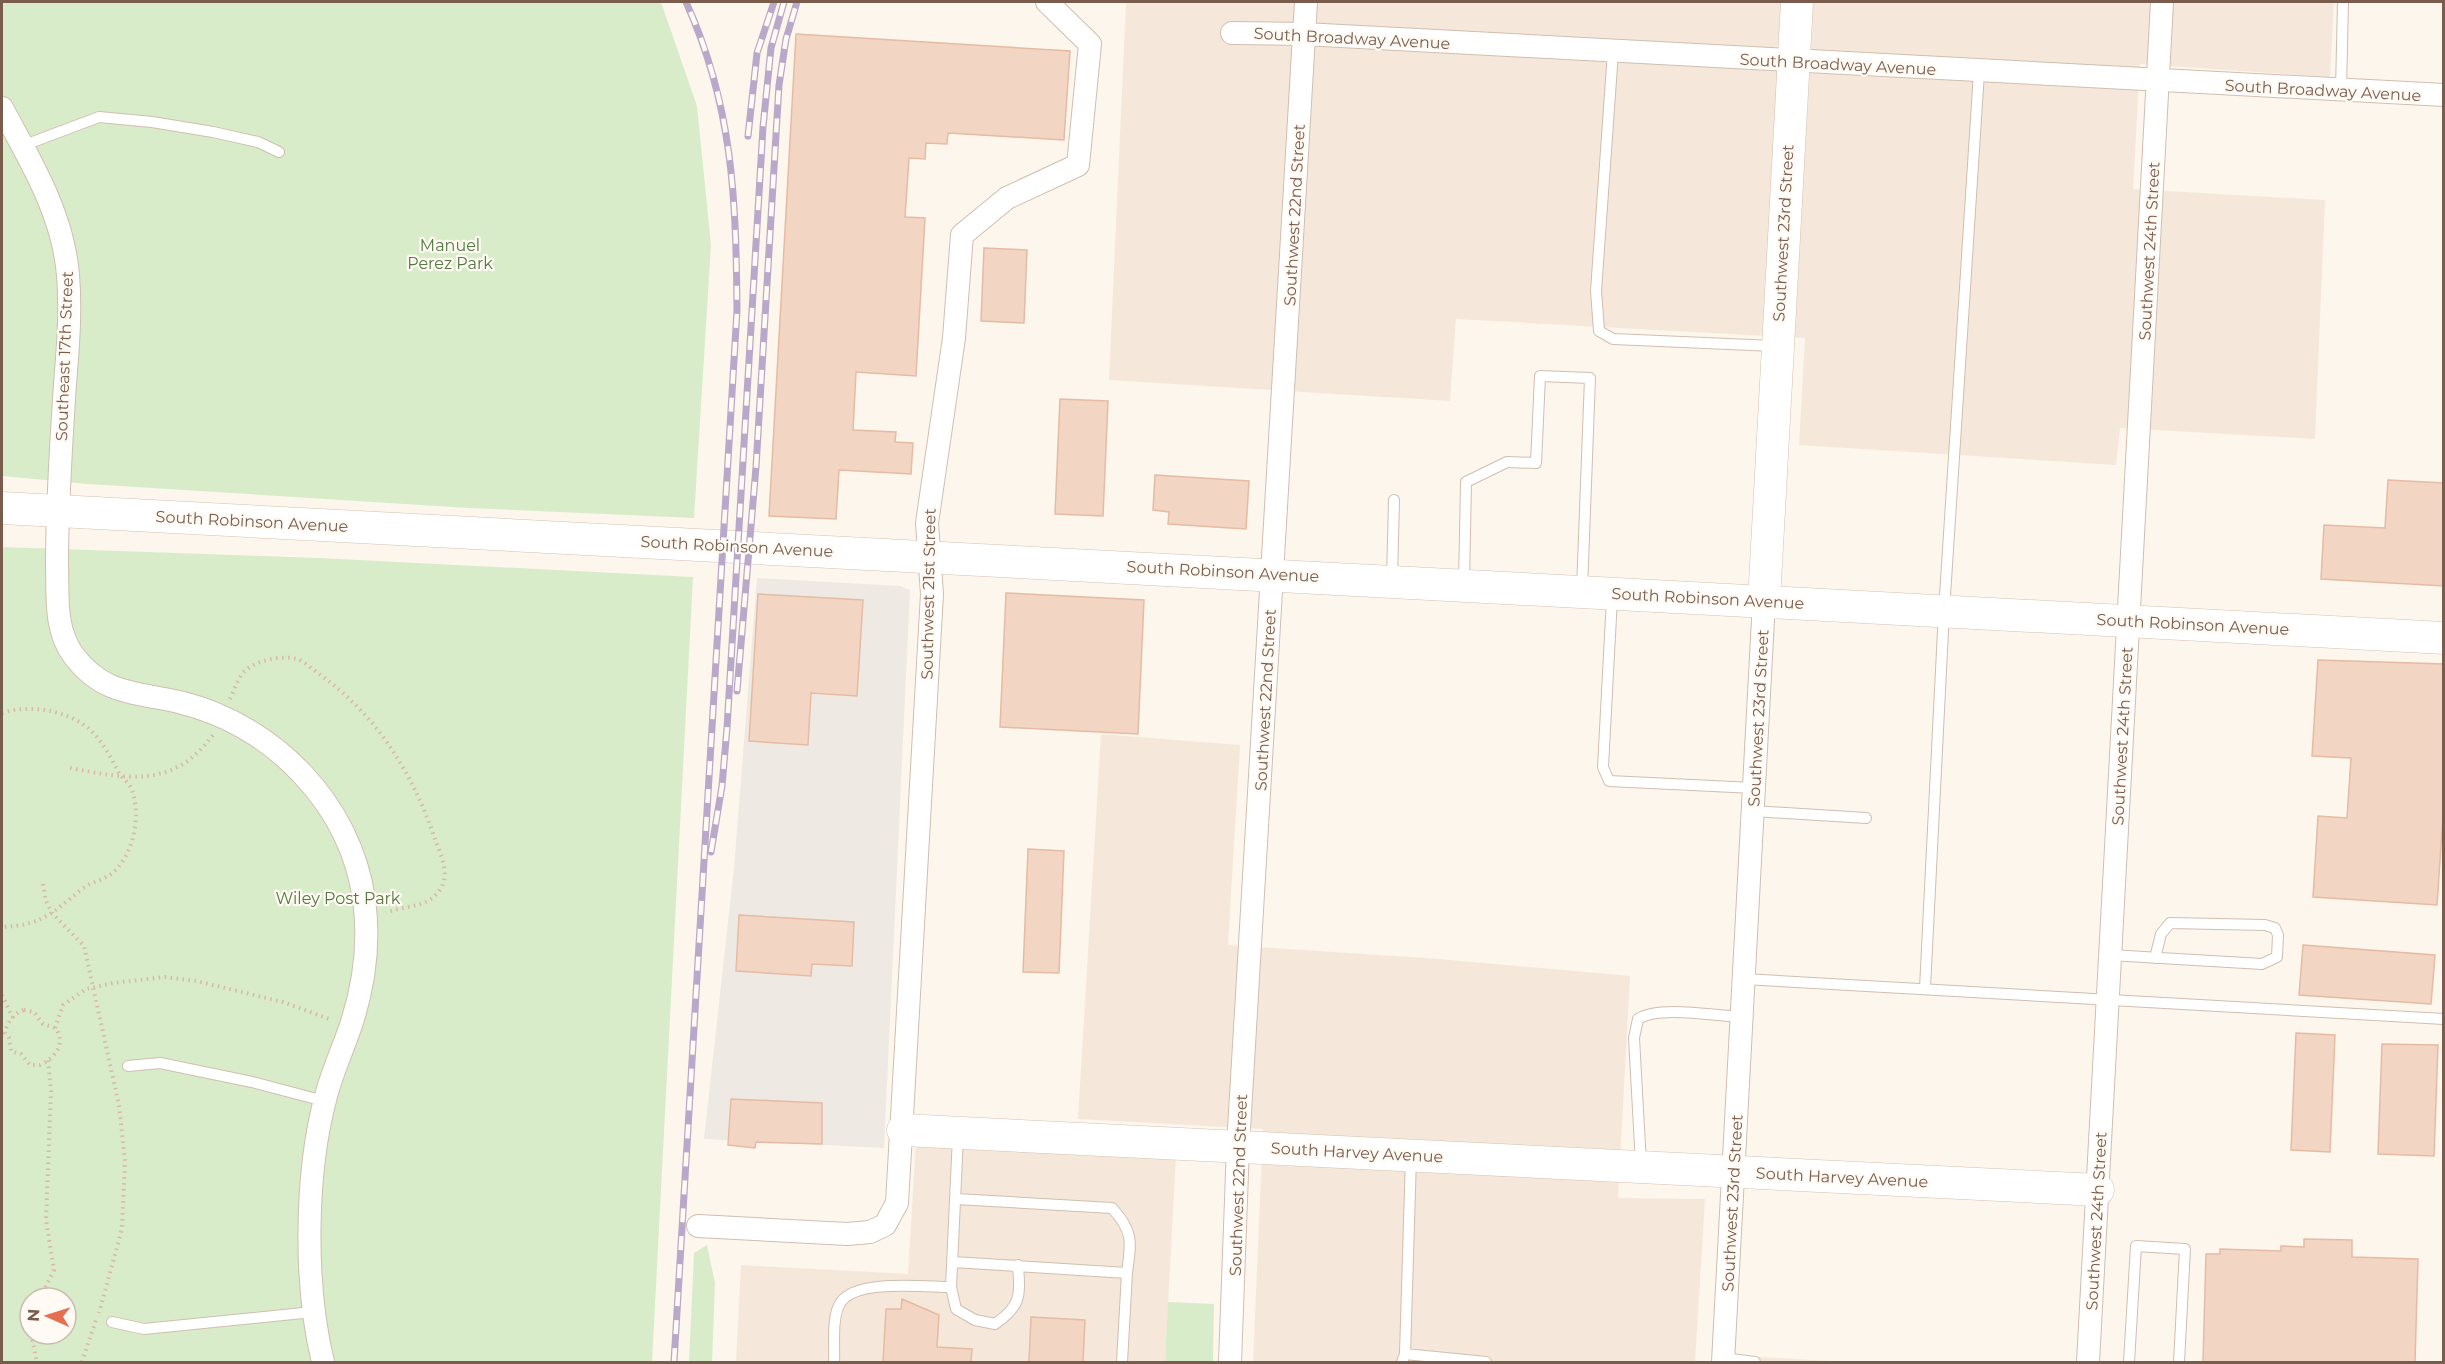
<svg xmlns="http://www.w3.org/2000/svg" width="2445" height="1364" font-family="Montserrat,sans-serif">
	<rect width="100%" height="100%" fill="#fdf6ec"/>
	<path fill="#f5e8da" d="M1126 2H2334L2330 77 2140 64 2133 189 2325 200 2315 439 2120 428 2116 465 1799 445 1805 338 1456 319 1450 401 1109 380Z
		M1101 734 1240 745 1228 945 1439 959 1630 976 1618 1198 1705 1199 1695 1362H1253L1263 1129 1078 1119Z
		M916 1142 1176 1156 1165 1362H736L741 1265 908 1274Z
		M1741 1356 1848 1362H1741Z"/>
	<path fill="#efe9e4" d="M757 578 900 586 910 590 884 1148 704 1139 734 868Z"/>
	<path fill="#d8ecc9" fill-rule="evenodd" d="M2 2H661L697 106 711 245 694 518 468 508 88 484 2 476Z
		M2 547 319 558 693 577 652 1362H2ZM30 1298H66V1334H30Z
		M707 1245 715 1283 712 1362H689L694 1253Z
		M1168 1302 1214 1304 1213 1362H1165Z"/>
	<path fill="#f3d5c3" stroke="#e6bba3" stroke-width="1.5" d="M796 34 1070 51 1064 140 948 133 947 144 926 143 925 159 909 158 905 217 925 218 916 376 856 372 853 430 896 432 895 442 913 443 911 474 839 470 836 519 769 516Z
		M984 248 1027 250 1024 323 981 321Z
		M1060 399 1108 401 1103 516 1055 514Z
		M1155 475 1249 481 1246 529 1168 524 1169 512 1153 510Z
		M2388 480 2444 483V586L2321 579 2324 525 2385 528Z
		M1006 593 1144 600 1138 734 1000 727Z
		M758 594 863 600 857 696 811 693 808 745 749 741Z
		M2318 660 2444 664V802L2437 905 2313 897 2318 816 2347 818 2351 758 2312 756Z
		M1028 849 1064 851 1059 973 1023 972Z
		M739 915 854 922 852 966 812 964 811 976 736 971Z
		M2303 945 2435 955 2431 1004 2299 995Z
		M2296 1033 2335 1035 2330 1152 2291 1150Z
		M2382 1044 2438 1045 2434 1156 2378 1154Z
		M731 1099 822 1103V1144L756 1142 755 1148 728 1145Z
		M2304 1239 2352 1240V1257L2418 1259 2415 1362H2203L2206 1254H2220V1249L2281 1251V1246L2304 1247Z
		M902 1299 939 1315 937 1347 972 1349 971 1362H883L886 1309H901Z
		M1031 1317 1085 1320 1083 1362H1029Z"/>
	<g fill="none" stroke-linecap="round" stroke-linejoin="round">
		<defs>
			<path id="lane" d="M1613 52 1596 291 1599 331 1613 339 1774 346
				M2341 90 2343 2
				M22 146 99 117 152 122 213 132 258 142 279 152
				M1392 580 1394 500
				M1464 584 1466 482 1507 462 1536 463 1540 376 1590 378 1582 590
				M1612 598 1603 767 1609 781 1754 788
				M1753 811 1866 818
				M2110 955 2262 964 2277 957 2278 935 2275 928 2265 925 2170 923 2161 934 2155 958
				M1744 979 2444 1019
				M1925 988 1944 611 1979 72
				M128 1066 160 1063 252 1082 324 1101
				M1641 1164 1634 1038 1638 1019C1659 1005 1715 1016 1742 1017
				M956 1199 1112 1208C1134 1232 1131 1242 1127 1273
				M953 1262 1127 1273 1122 1362
				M951 1287 956 1309 975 1320 995 1324C1022 1305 1020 1296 1018 1265
				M112 1322 144 1329 313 1312
				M1405 1354 1411 1157
				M1723 1358 1755 1362
				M834 1362C835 1346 831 1316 841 1302 856 1279 926 1287 951 1287L958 1136
				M1402 1362 1405 1354 1486 1362
				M2129 1362 2136 1246 2185 1249 2179 1362"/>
			<path id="street" d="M1232 33 1304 34 2444 95
				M2 108C30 161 63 213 68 275 71 310 68 348 65 384 61 444 57 504 57 565 58 595 54 630 74 656 105 697 140 692 183 703 275 727 350 804 364 899 370 943 364 987 350 1028 342 1051 332 1073 326 1096 305 1173 304 1285 323 1362
				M698 1226 847 1234 870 1232 885 1225 897 1203 932 594 927 523 954 338 962 235 1007 198 1078 165 1090 44 1047 2
				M1230 1362 1238 1146 1306 2
				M1723 1362 1764 601
				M2088 1362 2162 2"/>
			<path id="secondary" d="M2 508 2444 638
				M1764 601 1797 2
				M903 1130 2098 1190"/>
		</defs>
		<use href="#lane" stroke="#d1beb0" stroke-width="12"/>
		<use href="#street" stroke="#d1beb0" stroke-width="24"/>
		<use href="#secondary" stroke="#d6c0b0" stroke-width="33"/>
		<path stroke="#d9b8a5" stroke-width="4" stroke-dasharray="1.5 4.5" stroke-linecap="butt" d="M230 699C234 691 238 677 245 671 256 660 282 655 297 659 304 661 313 670 319 674 377 715 413 774 435 839 441 855 451 876 439 891 426 909 404 905 386 913
			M2 713C29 704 66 710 88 728 102 740 111 758 119 773 122 778 128 782 131 788 140 809 136 843 122 862 109 882 96 878 82 889 51 914 42 925 2 927
			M70 768C128 779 173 789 213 735
			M43 884 46 901 52 913 84 946 119 1105 125 1161 122 1229 99 1313
			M2 995 13 1018
			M24 1010 34 1012 43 1024 55 1028C67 1043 55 1058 40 1065H30L21 1054 11 1051 9 1038 5 1033C6 1024 15 1012 24 1010Z
			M55 1028 63 1005 86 989 113 983 165 977 196 981 283 1002 332 1020
			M40 1298 54 1270 46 1220 51 1091 48 1059
			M31 1334 37 1362
			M82 1362 96 1320"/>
		<use href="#lane" stroke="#fff" stroke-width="10"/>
		<use href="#street" stroke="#fff" stroke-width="22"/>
		<use href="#secondary" stroke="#fff" stroke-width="32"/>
		<defs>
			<path id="rail" d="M748 136 757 53 774 2
				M737 691 756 467 779 85 786 39 797 2
				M711 852 722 786 727 728 763 127 771 48 784 2
				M674 1362 737 310C736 198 733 106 686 2"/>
		</defs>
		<use href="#rail" stroke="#b9a8c9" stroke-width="7"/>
		<use href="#rail" stroke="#fffaf3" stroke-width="4.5" stroke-dasharray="14" stroke-linecap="butt"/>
	</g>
	<g text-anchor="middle" stroke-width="4.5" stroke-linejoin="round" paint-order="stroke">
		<g font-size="16" fill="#7a5c4d" stroke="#fffaf3">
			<text transform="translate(1352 38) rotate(3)" y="6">South Broadway Avenue</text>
			<text transform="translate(1838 64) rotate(3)" y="6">South Broadway Avenue</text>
			<text transform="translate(2323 90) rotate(3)" y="6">South Broadway Avenue</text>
			<text transform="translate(1294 215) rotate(-87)" y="6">Southwest 22nd Street</text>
			<text transform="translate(1783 233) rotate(-87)" y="6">Southwest 23rd Street</text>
			<text transform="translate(2149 251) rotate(-87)" y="6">Southwest 24th Street</text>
			<text transform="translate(64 356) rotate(-88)" y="6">Southeast 17th Street</text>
			<text transform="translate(252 521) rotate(3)" y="6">South Robinson Avenue</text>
			<text transform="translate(737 546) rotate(3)" y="6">South Robinson Avenue</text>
			<text transform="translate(1223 571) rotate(3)" y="6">South Robinson Avenue</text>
			<text transform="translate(928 594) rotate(-89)" y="6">Southwest 21st Street</text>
			<text transform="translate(1708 598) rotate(3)" y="6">South Robinson Avenue</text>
			<text transform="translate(2193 624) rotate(3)" y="6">South Robinson Avenue</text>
			<text transform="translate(1265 700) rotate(-87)" y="6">Southwest 22nd Street</text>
			<text transform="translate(1758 718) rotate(-87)" y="6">Southwest 23rd Street</text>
			<text transform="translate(2122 736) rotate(-87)" y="6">Southwest 24th Street</text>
			<text transform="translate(1357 1152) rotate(3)" y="6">South Harvey Avenue</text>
			<text transform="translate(1842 1177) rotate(3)" y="6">South Harvey Avenue</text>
			<text transform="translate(1238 1185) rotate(-88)" y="6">Southwest 22nd Street</text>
			<text transform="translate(1732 1203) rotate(-87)" y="6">Southwest 23rd Street</text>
			<text transform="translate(2096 1221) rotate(-87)" y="6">Southwest 24th Street</text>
		</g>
		<g font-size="16" fill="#537a41" stroke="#fffaf3">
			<text x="450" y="251">Manuel<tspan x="450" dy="18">Perez Park</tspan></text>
			<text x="338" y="904">Wiley Post Park</text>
		</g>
	</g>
	<rect width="2445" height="1364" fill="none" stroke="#7a5c4d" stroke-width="6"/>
	<g transform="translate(48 1316) rotate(273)"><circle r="28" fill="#fffaf3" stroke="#cabbb1" stroke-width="1.5"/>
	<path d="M0-4.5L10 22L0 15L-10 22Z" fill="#e76f51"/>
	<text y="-9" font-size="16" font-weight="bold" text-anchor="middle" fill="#7a5c4d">N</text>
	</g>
</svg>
